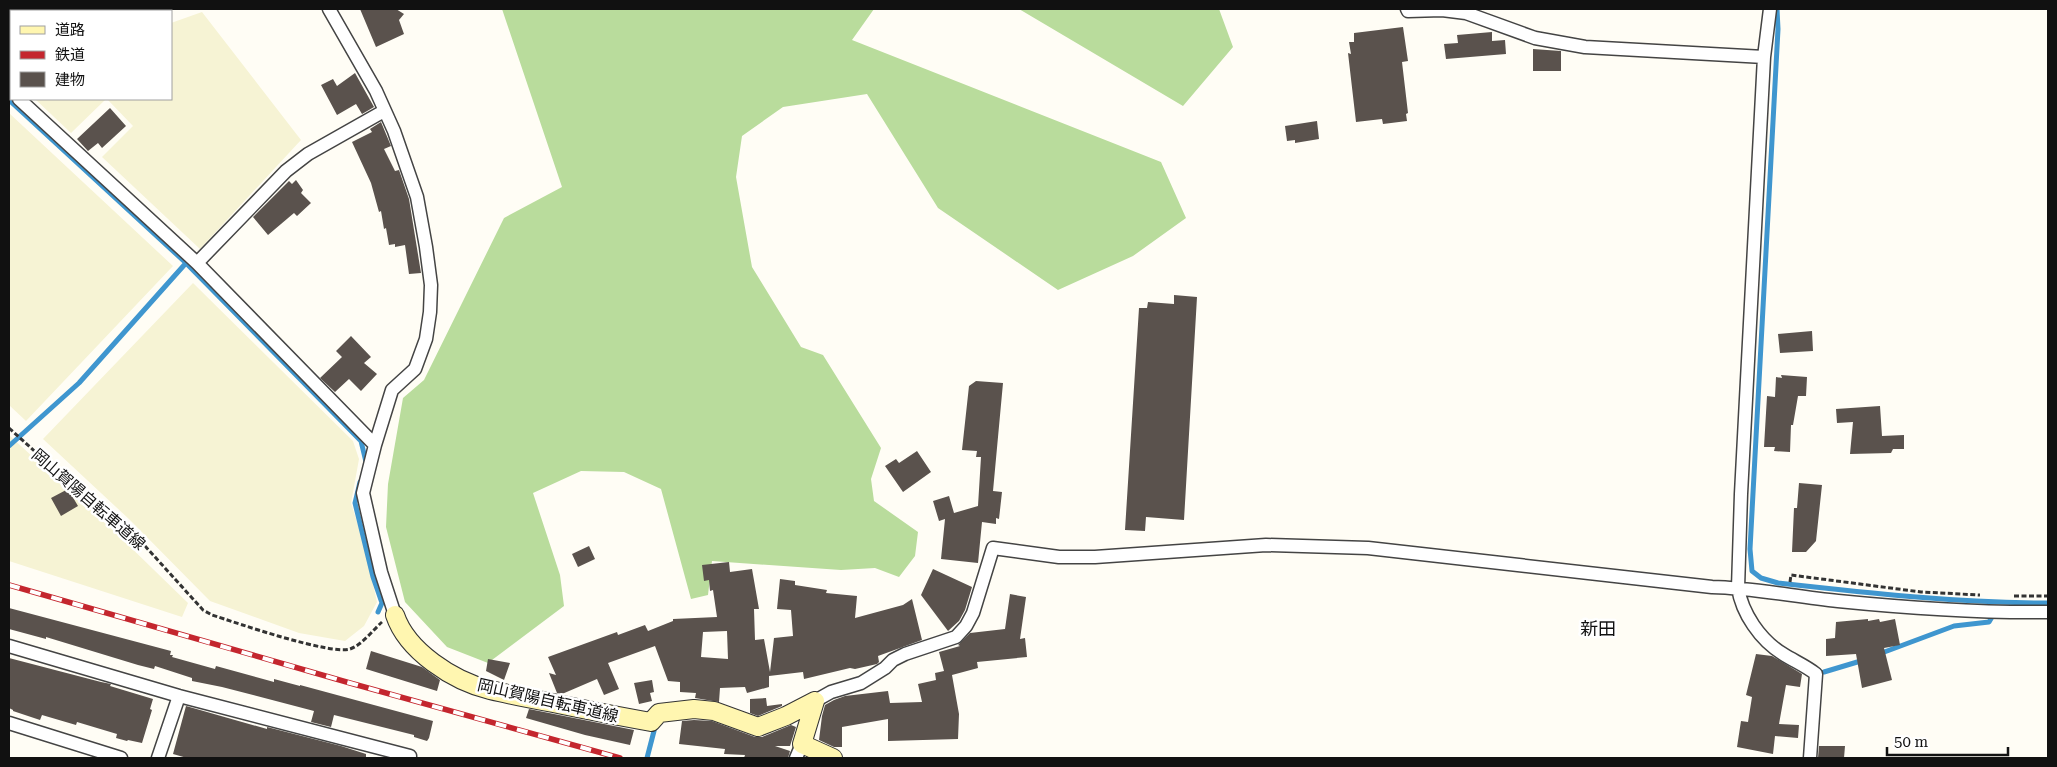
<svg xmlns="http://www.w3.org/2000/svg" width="2057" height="767" font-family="'Roboto Serif','Noto Sans JP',serif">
	<rect width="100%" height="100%" fill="#fffdf5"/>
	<path fill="#f6f3d4" d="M32 9H101L103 11H30Z
		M202 12 301 140 200 249 102 157 133 126 107 99H171V23Z
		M11 35V76L9 74V39Z
		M35 99H106L71 133Z
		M9 113 173 266 26 421 9 405Z
		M193 283 353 441 359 459 351 503 364 544 377 602 364 626 345 641 299 633 210 601 130 520 43 439Z
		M9 435 118 535 188 603 182 617 9 561Z"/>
	<path fill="#b9dc9c" d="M502 9H874L852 40 1161 162 1186 218 1133 256 1058 290 938 208 867 94 783 107 742 136 736 177 752 267 801 347 823 355 881 448 871 479 874 501 918 532 915 556 899 577 875 568 841 570 712 561 708 595 691 599 661 489 624 472 581 471 533 493 560 575 564 606 488 663 447 647 405 602 386 527 388 484 403 398 424 380 504 218 562 187Z
		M1019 9H1219L1233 47 1183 106Z"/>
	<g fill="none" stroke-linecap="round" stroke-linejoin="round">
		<path stroke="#3f96cf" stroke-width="5" d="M1777 9 1778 29 1750 549 1752 571 1761 578 1778 583C1868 593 1958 603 2048 603
			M9 100 186 263 361 441 366 462
			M9 446 79 383 186 263
			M360 482 355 503 373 577 382 603 378 612
			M1879 654 1954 626 1989 622 1992 617
			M1824 672 1864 660
			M647 758 654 731"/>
	</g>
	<path fill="#5a524d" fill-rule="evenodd" d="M360 9H396L404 14 399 20 404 34 376 47Z
		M1403 27 1408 61 1402 62 1408 113 1406 114 1407 121 1383 124 1382 119 1356 122 1348 53 1351 54 1349 42H1354V33Z
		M1492 32V41L1505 40 1506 54 1446 59 1444 44 1458 43 1457 35Z
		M1533 49 1561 51V71H1533Z
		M355 73 374 107 362 114 356 104 337 115 321 85 333 79 337 86Z
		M110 108 126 126 102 148 98 143 88 151 77 139Z
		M1317 121 1319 139 1295 143V140L1287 141 1285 126Z
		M381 122 391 146 384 149 395 171 399 170 409 199 421 273 409 274 405 245 395 247V244L389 245 386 228 384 229 381 211 379 212 371 183 352 142 372 132 370 129Z
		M296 180 303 190 301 193 311 203 297 216 294 213 268 235 253 217 289 181 292 184Z
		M1174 295 1197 297 1184 520 1146 517 1145 531 1125 530 1139 308H1147L1148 302 1174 304Z
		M1812 331 1813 351 1780 353 1778 334Z
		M351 336 371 357 364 363 377 374 361 391 349 379 335 392 320 378 342 357 336 351Z
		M1781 375 1807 377 1806 396H1798L1793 425H1791L1790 452 1774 451 1775 447H1764L1767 396 1775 397 1776 377 1782 378Z
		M976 381 1003 383 993 491 1002 492 999 519 996 518V524L982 522 978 563 941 559 945 519 939 521 933 501 949 496 954 513 978 506 981 457H976L977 451 962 450 969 386Z
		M1880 406 1882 436 1904 435V449H1893L1891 453 1850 454 1853 422 1837 423 1836 409Z
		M917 451 931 472 903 492 885 466 896 459 899 463Z
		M1799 483 1822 485 1816 541 1806 552H1792L1794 508H1797Z
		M68 489 78 506 61 516 51 498Z
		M589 546 595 559 578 567 572 554Z
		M729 562 730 572 752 569 759 609H754L755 640 764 639 770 672 774 638 793 636 791 610 777 609 780 579 795 581V585L827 590 826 593 857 596 855 618 903 605 912 599 922 640 878 656 879 662 877 664 855 669 850 668 804 679 803 672 769 676V687L747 693 745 687 720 688 719 702 695 698 696 693 680 692V682L668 681 655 646 608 663 619 689 604 695 597 679 562 694 557 693 549 673 556 675 548 657 617 632 618 635 645 625 648 631 673 621V619L717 617 713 590 710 591 709 580 704 581 702 565ZM727 631 728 659 701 657 703 632Z
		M933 569 972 587 965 610 959 621 948 631 921 595Z
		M1010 594 1026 597 1020 639 1025 638 1027 657 977 662 978 668 952 675 959 714 958 739 888 741V719L842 727V747H834L819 740 822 716 825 705 834 700 845 696 888 691 890 703 922 702 918 684 936 680 935 673 944 671 939 652 960 646 958 645 970 633 1005 629Z
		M9 608 171 651 170 655H173L172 657 215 669 216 666 274 682V679L300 686V685L433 721 429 738 427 741 414 737V735L334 715 331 727 311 722 314 711 222 687 192 681V678L155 666 154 669 138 665 46 637V639L9 629Z
		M1868 619V621L1879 619 1880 622 1895 619 1900 645 1884 648 1892 680 1862 688 1856 654 1826 656V639L1835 638 1836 622Z
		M371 651 422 667 440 680 437 691 366 669Z
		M1756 654 1772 656 1802 674 1800 687 1786 685 1779 724 1799 725 1798 738 1775 736 1773 754 1737 747 1741 721 1748 722 1752 697 1746 695Z
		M9 658 101 682 111 684 110 686 153 699 150 709 152 710 142 743 128 740 127 741 116 738 117 734 77 722 76 725 42 715 40 720 13 711V710L9 708Z
		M488 659 510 663 504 680 486 671Z
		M652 680 654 692 650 693 652 701 639 704 634 683Z
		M766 698 767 706 782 704V706L758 716 750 713V699Z
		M186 706 267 729V727L341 746 366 754V758H187L173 754Z
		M529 709 634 730 630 745 585 735 526 718Z
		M694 720 712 721 755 737H762L791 725 796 727 790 746H775L790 751 788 758H744L745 755 724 754 725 749 679 744 682 721Z
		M1819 746H1845L1844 758H1818Z"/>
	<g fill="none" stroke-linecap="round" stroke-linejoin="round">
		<defs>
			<path id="minor" d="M329 9 376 91 394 131 417 197 426 247 431 285 430 312 426 339 415 369 392 390 375 445 363 493 381 572 395 615
				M1407 9 1408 11 1442 10 1466 13 1535 38 1585 47 1764 57
				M1770 9 1764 57 1741 494 1738 588C1742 613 1760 640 1783 654 1794 661 1806 666 1816 674L1810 758
				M9 90 11 92
				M19 99 197 263 375 445
				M197 263 286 171 308 154 384 111
				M9 646 179 696 410 756
				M815 701 831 692 861 683 885 668 893 660 905 654 956 637 966 626 973 613 993 548 1059 557H1095L1266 545 1368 548 1712 587C1755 588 1796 597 1838 601 1908 608 1978 613 2048 612
				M9 723 121 758
				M158 758 179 696
				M796 758 802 744"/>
			<path id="secondary" d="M395 615C407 651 453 681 490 690 511 695 532 699 553 703 586 710 618 716 651 722L659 713 694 709 714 711 758 727 786 716 815 701
				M815 701 802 744 833 758"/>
		</defs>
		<use href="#minor" stroke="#444" stroke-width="15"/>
		<use href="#secondary" stroke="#333" stroke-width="20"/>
		<path stroke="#333" stroke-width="3" stroke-dasharray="5 2.5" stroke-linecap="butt" d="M9 428 95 506 136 536 203 610 212 615C237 623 329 655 350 649 362 645 373 630 382 622
			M1790 582 1791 575 1921 592 1980 595
			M2014 596H2048"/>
		<use href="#minor" stroke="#fff" stroke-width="12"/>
		<use href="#secondary" stroke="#fff6b0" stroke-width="18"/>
		<defs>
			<path id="rail" d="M9 585 350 683 620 758"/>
		</defs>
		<use href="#rail" stroke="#c4262e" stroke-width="5.5"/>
		<use href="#rail" stroke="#fff" stroke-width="4" stroke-dasharray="11" stroke-linecap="butt"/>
	</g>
	<g text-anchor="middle" stroke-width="5" stroke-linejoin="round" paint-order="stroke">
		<g font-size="16" fill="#111" stroke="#fff">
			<text transform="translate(89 499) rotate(41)" y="6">岡山賀陽自転車道線</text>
			<text transform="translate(548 700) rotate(13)" y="6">岡山賀陽自転車道線</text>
		</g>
		<g font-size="18" fill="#111" stroke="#fff">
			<text x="1598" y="635">新田</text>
		</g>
	</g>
	<rect width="2057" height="767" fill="none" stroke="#111111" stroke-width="20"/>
	<rect x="10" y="10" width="162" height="90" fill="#ffffff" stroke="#a0a0a0"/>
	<rect x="20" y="26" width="25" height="8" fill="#fff6b0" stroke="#a0a0a0"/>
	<text x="55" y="35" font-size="15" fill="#111111">道路</text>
	<rect x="20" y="51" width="25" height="8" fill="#c4262e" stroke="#a0a0a0"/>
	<text x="55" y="60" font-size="15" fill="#111111">鉄道</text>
	<rect x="20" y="72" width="25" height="15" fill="#5a524d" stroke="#a0a0a0"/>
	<text x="55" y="85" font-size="15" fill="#111111">建物</text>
	<path d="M1887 747v8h121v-8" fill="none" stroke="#111111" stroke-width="2.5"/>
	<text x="1894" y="747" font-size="15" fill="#111111" stroke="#ffffff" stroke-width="4" paint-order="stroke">50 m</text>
</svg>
